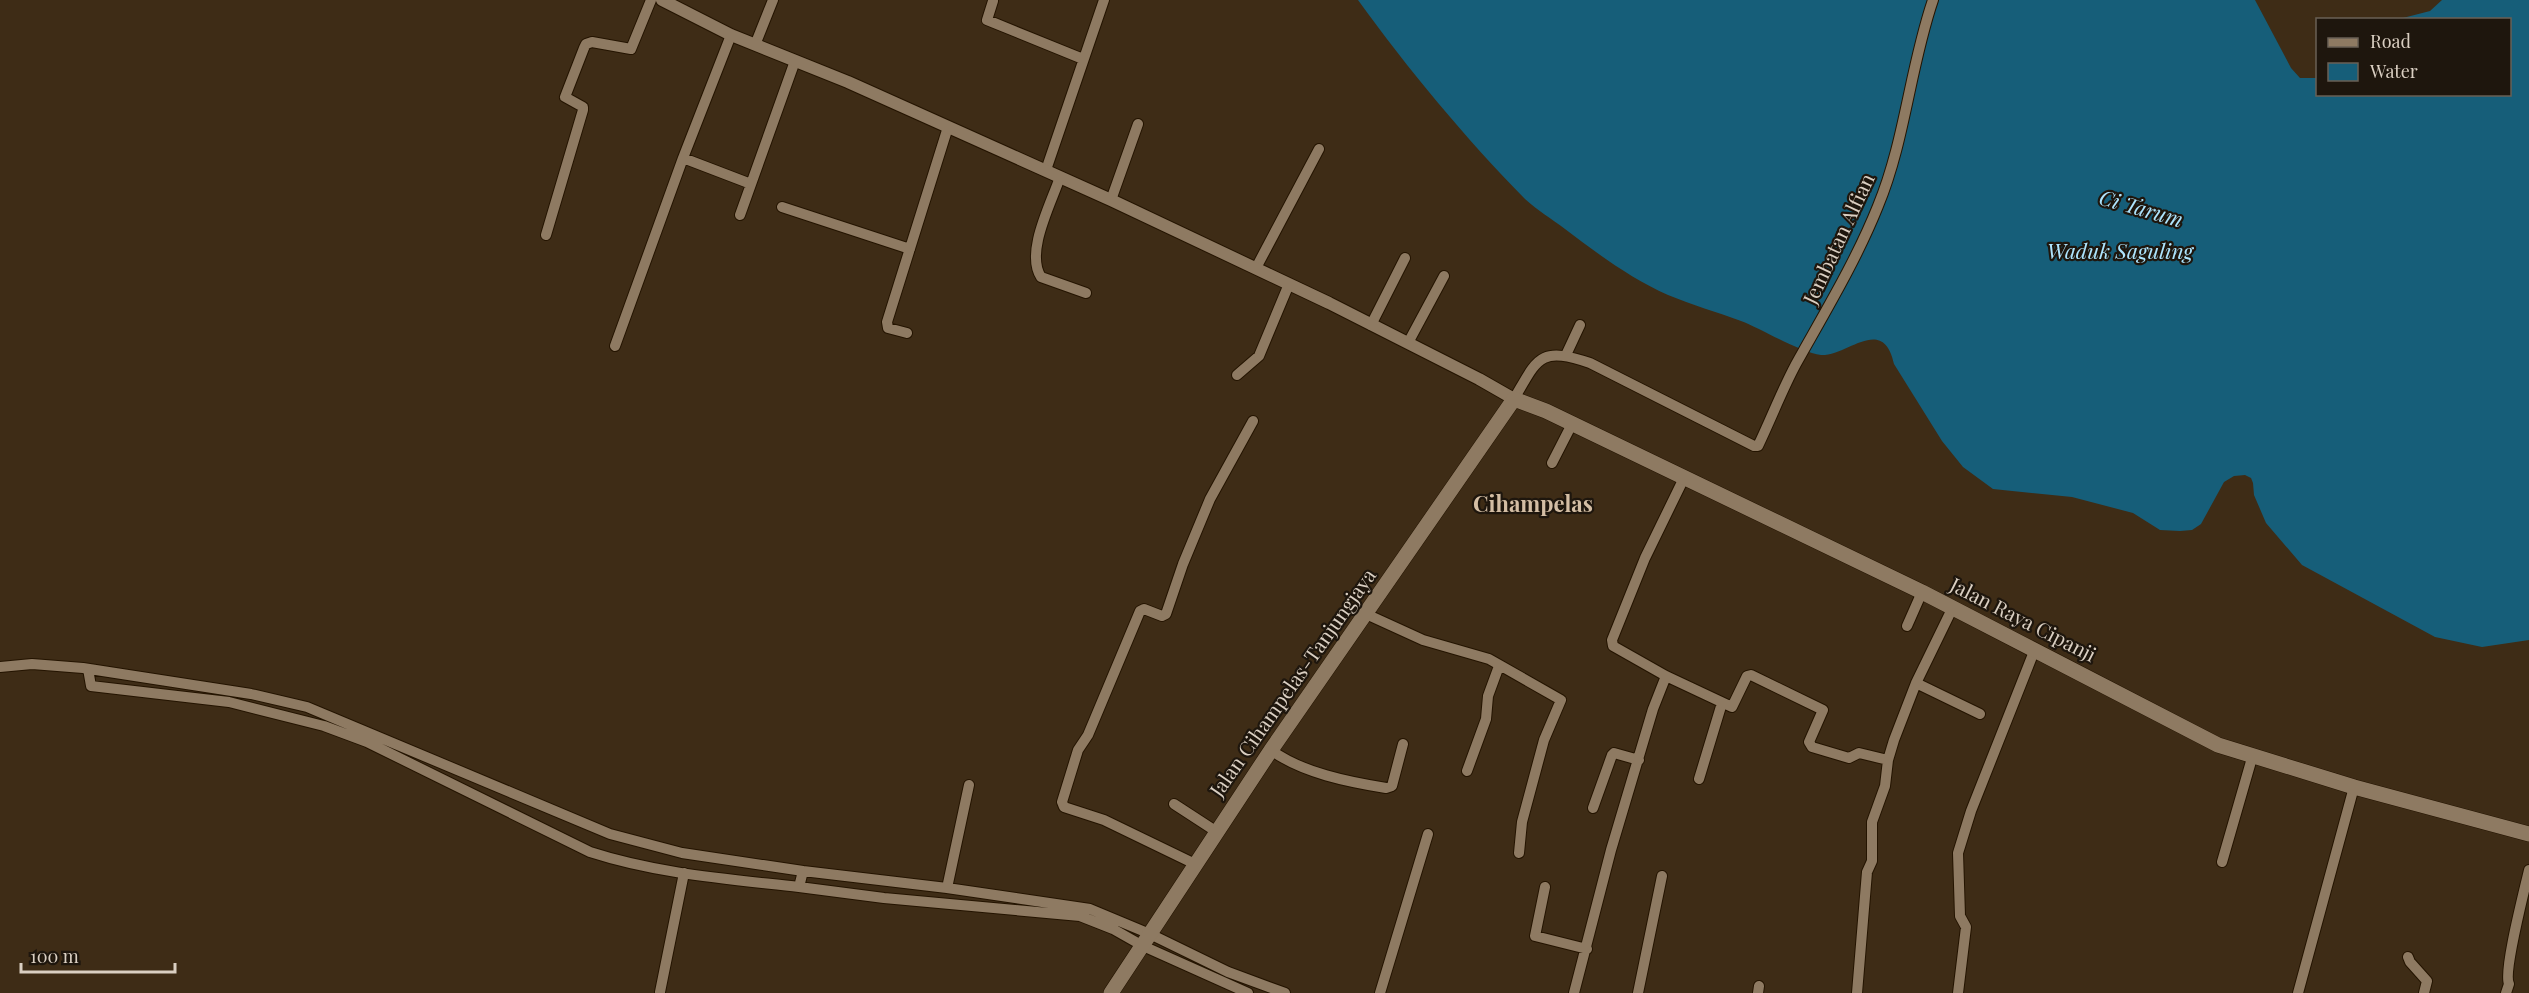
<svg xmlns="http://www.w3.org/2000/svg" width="2529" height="993" font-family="'Playfair Display',serif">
	<rect width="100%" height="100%" fill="#3e2c16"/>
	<path fill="#165e79" d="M1358 0H2255L2291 68 2300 78H2317L2318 94H2510V20L2399 19 2430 11 2442 0H2529V640L2482 647 2435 637 2302 565 2266 523 2254 495 2253 483 2251 478 2245 475 2234 476 2224 482 2201 524 2192 530 2180 531 2160 530 2133 513 2072 497 1993 489 1963 467 1942 441 1894 364C1883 314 1848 356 1821 355 1801 353 1762 329 1741 321 1717 312 1692 305 1668 295 1630 278 1598 254 1565 229 1552 219 1537 210 1525 199 1466 139 1407 68 1358 0Z"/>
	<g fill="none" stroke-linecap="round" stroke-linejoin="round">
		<defs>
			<path id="minor" d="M993 1 987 20 1083 59
				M755 45 773 0
				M683 158 751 184
				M1046 170 1104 0
				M1060 177C1051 204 1025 252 1041 277L1086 293
				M1111 200 1138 124
				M782 207 910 249
				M740 215 795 61
				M546 235 583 110V107L565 97 584 48 586 44 592 42 631 49 651 0
				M1256 268 1319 149
				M1371 325 1405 258
				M907 333 888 328 887 322 948 127
				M1408 343 1444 276
				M615 346 683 158 731 35
				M1566 355 1580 325
				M1237 375 1259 356 1289 284
				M1514 399C1538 358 1539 346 1590 363L1754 446H1758C1771 419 1782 390 1796 364 1825 312 1856 261 1878 206 1905 141 1910 67 1933 0
				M1552 463 1572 424
				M1684 478 1645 558 1612 640 1613 646 1666 676 1732 707 1747 676 1751 675 1823 710 1809 742 1812 747 1849 758 1859 753 1888 760
				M1366 614 1423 640 1489 659 1561 700 1544 740 1522 822 1519 853
				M1907 626 1922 592
				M0 667 32 664 83 668 251 694 307 707 610 834 682 853 803 871 799 887 884 898 1080 916 1113 929 1143 946 1248 993
				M88 669 91 686 229 702 324 726 367 742 590 852C658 874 729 879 799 887
				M1916 683 1980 714
				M1271 750C1302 773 1349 782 1386 788L1392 786 1403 744
				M1467 771 1486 719 1488 696 1499 666
				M1699 779 1722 703
				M1174 804 1217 832
				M1593 808 1612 755 1614 753 1639 760
				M2222 862 2252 758
				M1195 864 1104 820 1064 807 1062 802 1078 750 1088 735 1140 611 1144 609 1162 616 1166 614 1183 564 1210 499 1253 421
				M803 871 947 888 1090 909 1150 934 1228 972 1285 993
				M1545 887 1535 936 1587 949
				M947 888 969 785
				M2408 957 2410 962 2427 981 2424 993
				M660 992 684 873
				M1380 993 1428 834
				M1574 993 1611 850 1653 709 1666 676
				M1638 993 1662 876
				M1758 993 1759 986
				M1857 993 1867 872 1872 861V822L1885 786 1888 760 1894 740 1916 683 1953 607
				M1958 993 1966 927 1960 916 1958 853 1971 811 2035 649
				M2298 993 2354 787
				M2506 993 2509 984C2503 972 2525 888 2529 870"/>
			<path id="tertiary" d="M662 0 731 35 848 82 1111 200 1329 303 1479 379 1514 399"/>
			<path id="secondary" d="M1111 993 1271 750 1514 399 1546 411 1922 592 2218 745 2354 787 2529 834"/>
		</defs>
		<use href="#minor" stroke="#241400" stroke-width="12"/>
		<use href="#tertiary" stroke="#241400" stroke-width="14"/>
		<use href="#secondary" stroke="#241400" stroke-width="16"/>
		<use href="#minor" stroke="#8e7a62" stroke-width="10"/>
		<use href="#tertiary" stroke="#8e7a62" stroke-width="12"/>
		<use href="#secondary" stroke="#8e7a62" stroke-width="15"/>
	</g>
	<g text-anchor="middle" stroke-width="4.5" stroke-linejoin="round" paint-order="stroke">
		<g font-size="20" fill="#dacfc2" stroke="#1e160d">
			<text transform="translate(1839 239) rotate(-65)" y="7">Jembatan Alfian</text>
			<text transform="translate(2023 620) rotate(27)" y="7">Jalan Raya Cipanji</text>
			<text transform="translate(1293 683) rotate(-55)" y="7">Jalan Cihampelas-Tanjungjaya</text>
		</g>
		<g font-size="21" font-style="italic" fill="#aee5fe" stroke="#1e160d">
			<text transform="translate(2141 209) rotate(16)" y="7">Ci Tarum</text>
			<text x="2120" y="259">Waduk Saguling</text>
		</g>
		<g font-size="22" font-weight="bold" fill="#d4bea4" stroke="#1e160d">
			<text x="1533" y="512">Cihampelas</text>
		</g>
	</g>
	<rect x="2316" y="18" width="195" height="78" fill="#1e160d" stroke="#696055" stroke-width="1.5"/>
	<rect x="2328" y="38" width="30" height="9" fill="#8e7a62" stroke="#696055" stroke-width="1.5"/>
	<text x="2370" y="48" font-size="18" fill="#dacfc2">Road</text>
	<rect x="2328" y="63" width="30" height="18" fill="#165e79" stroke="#696055" stroke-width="1.5"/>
	<text x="2370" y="78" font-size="18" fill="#dacfc2">Water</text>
	<path d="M21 963v9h154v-9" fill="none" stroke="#dacfc2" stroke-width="3"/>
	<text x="30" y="963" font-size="18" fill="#dacfc2" stroke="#1e160d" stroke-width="4.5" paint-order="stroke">100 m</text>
</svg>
